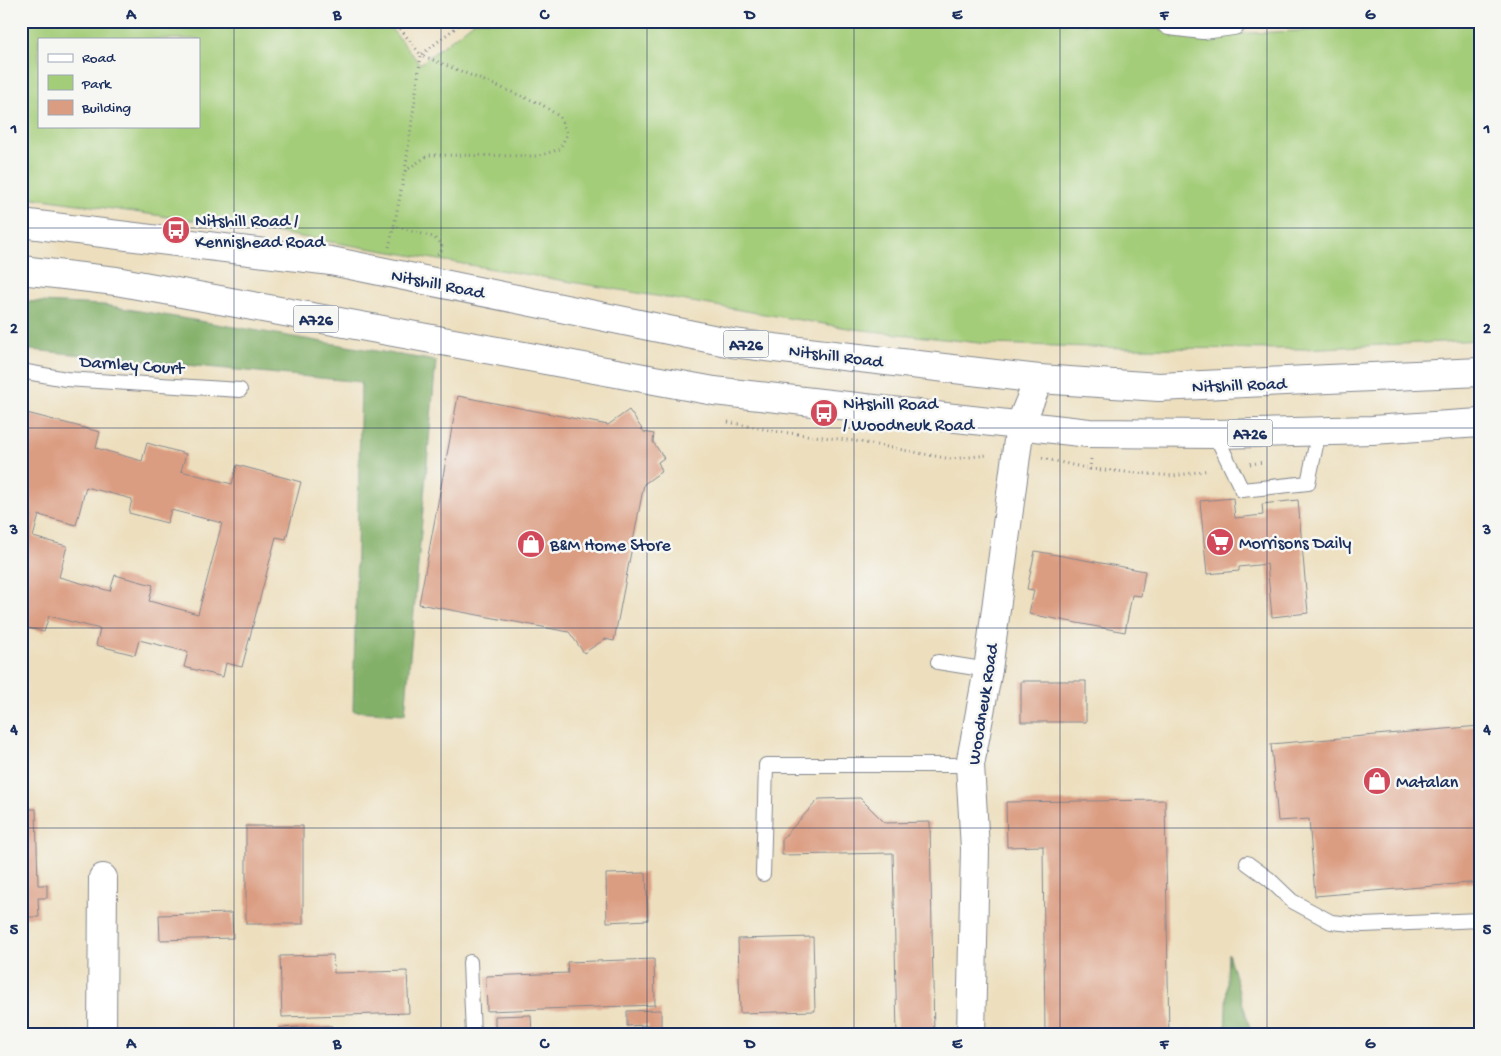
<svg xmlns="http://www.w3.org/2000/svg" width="1501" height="1056" font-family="'Gochi Hand',sans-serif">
	<rect width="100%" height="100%" fill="#f6f6f2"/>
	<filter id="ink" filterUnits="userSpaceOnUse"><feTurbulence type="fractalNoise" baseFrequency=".02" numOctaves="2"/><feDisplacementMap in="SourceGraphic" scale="10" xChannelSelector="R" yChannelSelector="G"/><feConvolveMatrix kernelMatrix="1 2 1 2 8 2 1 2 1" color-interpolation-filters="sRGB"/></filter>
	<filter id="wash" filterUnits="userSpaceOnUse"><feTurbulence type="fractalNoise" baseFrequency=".0096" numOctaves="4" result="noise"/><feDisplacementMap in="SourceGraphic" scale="20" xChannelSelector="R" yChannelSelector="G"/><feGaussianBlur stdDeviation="1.12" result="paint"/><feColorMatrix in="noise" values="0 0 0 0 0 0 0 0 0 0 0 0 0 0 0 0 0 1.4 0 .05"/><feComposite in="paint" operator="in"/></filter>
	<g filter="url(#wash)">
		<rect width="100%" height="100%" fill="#eddfbe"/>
		<path fill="#a4cd79" stroke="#607e6c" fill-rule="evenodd" d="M21 21H385L420 64 475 21H1046L1230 34 1319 30 1366 21H1480V340L1304 349 1125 348 988 344 854 329 247 228 21 196ZM39 39H199V126H39Z"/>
		<path fill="#83b069" stroke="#4f7064" d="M21 301 104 305 436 361 405 714 353 711 361 382 21 349Z
			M1228 953 1252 1035H1225Z"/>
		<g id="blocks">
			<path fill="#db9d82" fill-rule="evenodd" d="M458 396 608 425 629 410 644 432 654 434 653 442 664 458 658 462 662 471 644 484 614 641 605 639 584 653 569 632 419 604Z
				M23 412 100 432 96 448 142 461 147 443 186 454 181 471 232 484 237 465 301 482 286 539 276 537 242 667 226 663 223 677 184 667 188 652 139 640 135 655 96 645 100 629 49 616 44 632 21 626V534L25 535 31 514 21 511ZM86 487 132 499 129 513 167 523 171 510 222 523 198 614 149 601 153 585 115 575 110 591 59 577 67 546 33 537 39 515 76 525Z
				M1233 498 1235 518 1263 515 1262 504 1298 500 1308 613 1272 617 1267 564 1239 567V571L1207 574 1200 501Z
				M1035 551 1145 571 1141 596 1132 595 1125 632 1029 614 1034 590 1027 589Z
				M1021 681H1086V722H1021Z
				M1480 726V882L1315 896 1309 819 1278 821 1271 744Z
				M860 798 885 823 930 822 934 1035H897L893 853 782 855V839L819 799Z
				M1165 800 1169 1035H1045L1043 846 1007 847 1006 802Z
				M21 809H36L38 885H47V898H38L39 917H21Z
				M246 826H303V924H246Z
				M646 873 648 920 607 922 606 874Z
				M232 913 233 938 160 940 159 915Z
				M813 937 815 1011 740 1013 738 939Z
				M333 955 334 973 407 971 409 1013 282 1017 280 956Z
				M654 959 655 1005 487 1011 486 976 568 973 567 962Z
				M661 1010V1035H649L648 1025 627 1026V1011Z
				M531 1015 532 1035H495V1016Z
				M332 1026V1035H279V1028Z
				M615 1031 616 1035H552V1033Z"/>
		</g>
	</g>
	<g filter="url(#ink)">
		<use href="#blocks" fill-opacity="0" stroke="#84878e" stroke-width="1"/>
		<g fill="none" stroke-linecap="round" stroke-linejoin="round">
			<defs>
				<path id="lane" d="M21 371 66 379 240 390
					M1215 434 1242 490 1308 483 1319 431
					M938 662 988 670
					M1247 863 1269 879 1292 901 1331 922 1363 925 1480 920
					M763 874 766 765H970
					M470 962 473 1035"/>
				<path id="street" d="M1170 21 1203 25 1233 21
					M102 1035 103 878
					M971 1035 975 849 970 765 988 670 1020 425 1039 379"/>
				<path id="primary" d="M21 223 331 261 732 343 1039 379 1159 387 1480 372
					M21 270 116 281 714 391 1089 433 1215 434 1372 430 1480 423"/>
			</defs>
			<use href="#lane" stroke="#84878e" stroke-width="16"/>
			<use href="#street" stroke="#84878e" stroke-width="30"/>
			<use href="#primary" stroke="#84878e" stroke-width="30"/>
			<path stroke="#84878e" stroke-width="3" stroke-dasharray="1 4" stroke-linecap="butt" d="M394 21 421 55 464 21
				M405 171 421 55 541 104 560 117 567 134 560 149 539 156 429 155 405 171 394 226 433 237 442 244 441 252 436 255
				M389 247 394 226
				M728 422 773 431 855 441 951 459 988 455
				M1042 458 1090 469
				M1091 459 1090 469 1174 476 1209 470
				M1250 464 1264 462"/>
			<use href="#lane" stroke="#fff" stroke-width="14"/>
			<use href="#street" stroke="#fff" stroke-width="28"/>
			<use href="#primary" stroke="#fff" stroke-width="28"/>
		</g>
	</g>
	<path fill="none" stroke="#1b2f5e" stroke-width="1" stroke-opacity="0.55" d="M234 21V1035M441 21V1035M647 21V1035M854 21V1035M1060 21V1035M1267 21V1035M21 228H1480M21 428H1480M21 628H1480M21 828H1480"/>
	<defs>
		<symbol id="bus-disc" viewBox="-11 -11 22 22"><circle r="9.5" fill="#d1495b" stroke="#f6f6f2"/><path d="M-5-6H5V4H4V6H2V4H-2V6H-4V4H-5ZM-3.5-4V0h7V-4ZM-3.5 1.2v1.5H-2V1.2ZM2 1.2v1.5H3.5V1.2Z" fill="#fff"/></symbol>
		<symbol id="supermarket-disc" viewBox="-11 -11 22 22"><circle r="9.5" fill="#d1495b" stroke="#f6f6f2"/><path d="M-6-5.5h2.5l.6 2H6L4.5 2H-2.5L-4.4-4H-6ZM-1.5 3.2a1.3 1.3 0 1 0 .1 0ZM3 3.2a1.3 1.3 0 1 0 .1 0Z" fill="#fff"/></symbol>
		<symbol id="shop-disc" viewBox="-11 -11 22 22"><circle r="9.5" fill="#d1495b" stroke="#f6f6f2"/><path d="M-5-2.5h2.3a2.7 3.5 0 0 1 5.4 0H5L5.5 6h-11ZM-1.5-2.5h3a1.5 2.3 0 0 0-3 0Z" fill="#fff"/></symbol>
	</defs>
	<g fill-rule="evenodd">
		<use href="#bus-disc" x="160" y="214" width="32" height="32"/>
		<use href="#bus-disc" x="808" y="397" width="32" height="32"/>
		<use href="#supermarket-disc" x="1204" y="526" width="32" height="32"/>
		<use href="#shop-disc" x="515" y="528" width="32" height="32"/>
		<use href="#shop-disc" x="1361" y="765" width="32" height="32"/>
	</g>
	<g text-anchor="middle" stroke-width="5" stroke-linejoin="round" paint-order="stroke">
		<g fill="#f6f6f2" stroke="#5d6b8a" stroke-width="1">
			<rect x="293.5" y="305.5" width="45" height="27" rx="4"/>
			<rect x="723.5" y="330.5" width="45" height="27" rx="4"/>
			<rect x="1227.5" y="419.5" width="45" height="27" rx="4"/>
		</g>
		<g font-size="16" font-weight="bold" fill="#1b2f5e">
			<text x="316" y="325">A726</text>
			<text x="746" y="350">A726</text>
			<text x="1250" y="439">A726</text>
		</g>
		<g font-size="18" fill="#1b2f5e" stroke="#f6f6f2" text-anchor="start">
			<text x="195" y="226">Nitshill Road /<tspan x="195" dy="21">Kennishead Road</tspan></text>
			<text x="843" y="409">Nitshill Road<tspan x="843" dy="21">/ Woodneuk Road</tspan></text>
			<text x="1239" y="548">Morrisons Daily</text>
			<text x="550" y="550">B&amp;M Home Store</text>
			<text x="1396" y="787">Matalan</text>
		</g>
		<g font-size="18" fill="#1b2f5e" stroke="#f6f6f2">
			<text transform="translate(438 283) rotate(11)" y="6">Nitshill Road</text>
			<text transform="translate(836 355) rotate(7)" y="6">Nitshill Road</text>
			<text transform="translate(132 364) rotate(4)" y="6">Darnley Court</text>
			<text transform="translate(1239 384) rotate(-2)" y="6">Nitshill Road</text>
			<text transform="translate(982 704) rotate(-81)" y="6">Woodneuk Road</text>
		</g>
	</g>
	<rect width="1501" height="1056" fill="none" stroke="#f6f6f2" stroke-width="55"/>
	<rect x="38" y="38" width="162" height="90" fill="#f6f6f2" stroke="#9ea6b7"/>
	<rect x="48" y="54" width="25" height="8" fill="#ffffff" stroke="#9ea6b7"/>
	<text x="82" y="62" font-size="15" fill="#1b2f5e">Road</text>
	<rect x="48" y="75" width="25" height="15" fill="#a4cd79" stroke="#9ea6b7"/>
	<text x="82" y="88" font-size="15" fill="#1b2f5e">Park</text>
	<rect x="48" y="100" width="25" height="15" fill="#db9d82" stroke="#9ea6b7"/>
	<text x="82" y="112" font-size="15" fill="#1b2f5e">Building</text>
	<rect x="28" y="28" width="1446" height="1000" fill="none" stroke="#1b2f5e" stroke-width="2"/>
	<g font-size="16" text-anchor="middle" font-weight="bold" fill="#1b2f5e">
		<text x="131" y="19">A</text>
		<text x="337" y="19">B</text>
		<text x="544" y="19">C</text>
		<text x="750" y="19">D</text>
		<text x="957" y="19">E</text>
		<text x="1164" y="19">F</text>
		<text x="1370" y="19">G</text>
		<text x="14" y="133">1</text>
		<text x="1487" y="133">1</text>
		<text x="14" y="333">2</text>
		<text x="1487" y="333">2</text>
		<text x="14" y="534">3</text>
		<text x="1487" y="534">3</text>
		<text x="14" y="734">4</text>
		<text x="1487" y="734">4</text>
		<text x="14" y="934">5</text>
		<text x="1487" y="934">5</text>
		<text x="131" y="1048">A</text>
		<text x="337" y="1048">B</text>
		<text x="544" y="1048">C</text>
		<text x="750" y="1048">D</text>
		<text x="957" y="1048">E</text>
		<text x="1164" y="1048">F</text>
		<text x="1370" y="1048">G</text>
	</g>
</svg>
